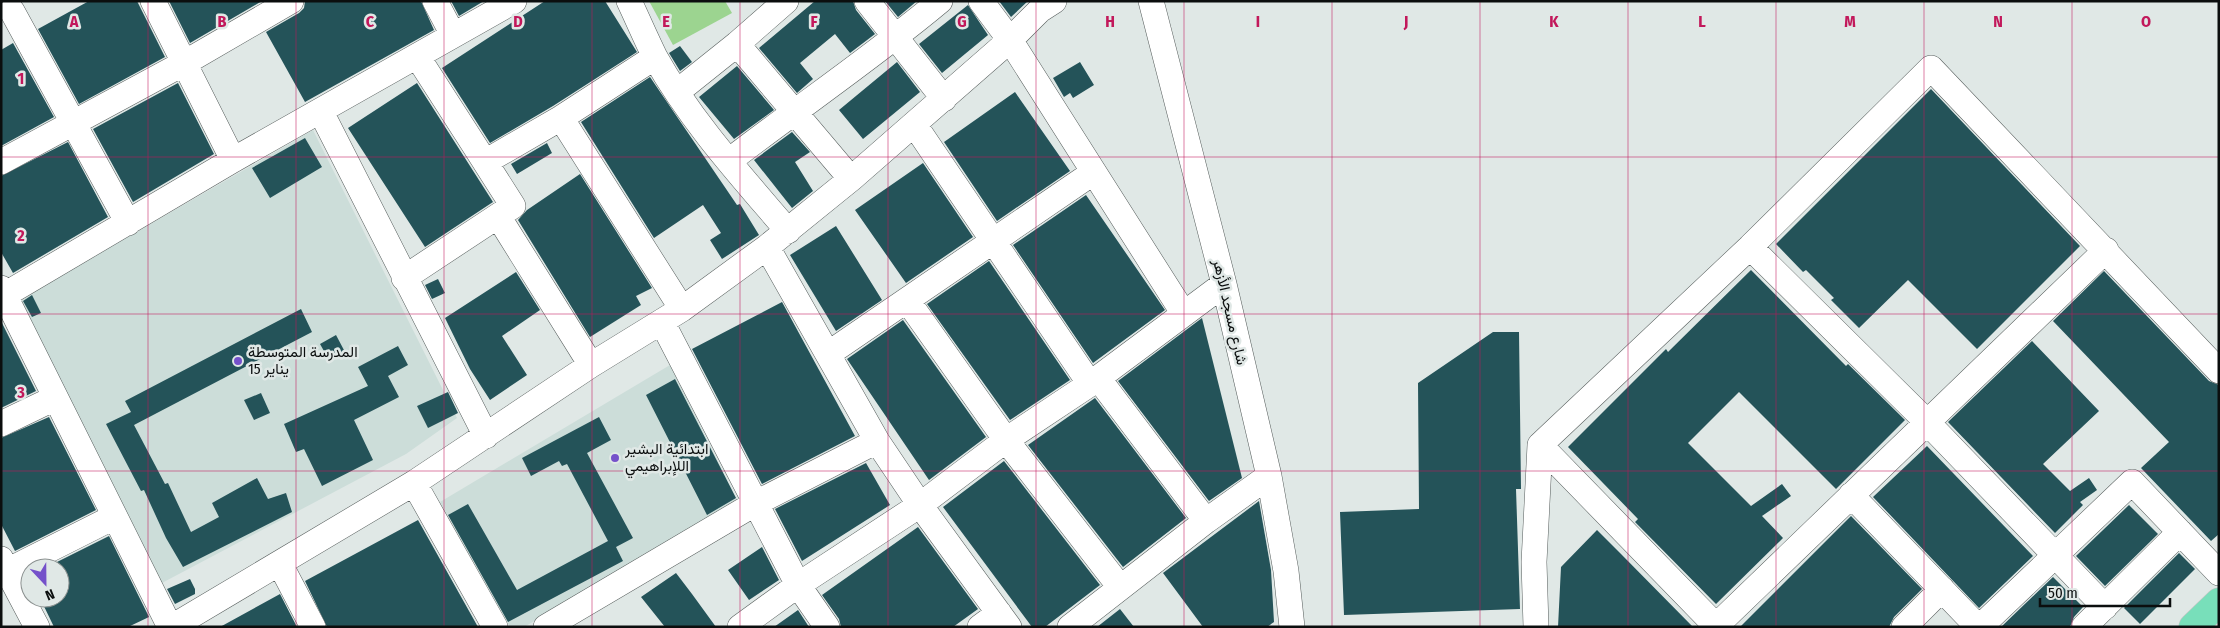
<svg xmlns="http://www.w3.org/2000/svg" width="2220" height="628" font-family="'Fira Sans Condensed',Vazirmatn,sans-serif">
	<rect width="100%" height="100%" fill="#e0e8e6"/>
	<path fill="#ccddd9" d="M313 130 457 418 406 454 160 584 18 304 33 292Z
		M670 365 739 504 524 627H510L440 502Z"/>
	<path fill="#9cd490" d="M649 1H725L732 13 673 45Z"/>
	<path fill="#245359" d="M89 1H137L165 57 79 104 38 29Z
		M169 1H262L190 43Z
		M305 1H421L434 30 305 102 266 32 299 13 304 8Z
		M451 1H484L459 16Z
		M545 1H605L637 52 553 106 490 143 442 68Z
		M815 1H853L856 10 875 34 850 53 835 34 800 63 813 79 797 93 759 48Z
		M885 1H917L898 17Z
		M999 1H1028L1011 17Z
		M968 5 988 35 942 73 919 44Z
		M13 43 54 117 1 146V50Z
		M680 46 692 62 680 71 669 53Z
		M897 62 920 92 863 139 839 110Z
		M1080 62 1094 85 1073 98 1070 93 1064 97 1053 78Z
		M737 66 774 110 734 139 699 97Z
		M650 77 737 205 740 204 759 235 722 259 710 240 721 233 703 205 654 238 581 122Z
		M178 83 214 154 133 202 93 129Z
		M417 83 493 202 425 247 348 128Z
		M1931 89 2080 246 1977 349 1908 280 1859 328 1831 300 1834 298 1806 270 1803 272 1776 244Z
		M1015 92 1070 171 997 221 944 142Z
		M792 132 810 152 795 162 813 191 792 208 754 160Z
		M305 138 322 167 270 198 252 168Z
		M68 142 108 217 13 273 1 252V176Z
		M547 143 552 153 517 174 511 164Z
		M923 163 973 237 906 283 855 210Z
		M580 174 652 288 636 296 641 305 590 337 518 220 527 210Z
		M1086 195 1165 310 1093 363 1013 245Z
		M836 226 882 300 836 331 790 255Z
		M989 261 1070 380 1010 420 927 304Z
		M1751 270 1846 366 1848 364 1905 420 1836 489 1739 392 1688 443 1751 506 1782 484 1791 496 1762 516 1783 538 1716 604 1635 522 1638 519 1568 447 1666 349 1668 352Z
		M2104 271 2209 381 2219 385V534L2211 541 2141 468 2169 442 2053 321Z
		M516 272 540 310 502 336 527 375 490 400 470 369 445 318Z
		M438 279 445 293 432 299 425 285Z
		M32 295 41 313 32 317 23 301Z
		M782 302 855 436 762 484 692 349Z
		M301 309 312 332 134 425 165 484 168 483 191 532 219 517 212 503 257 478 268 499 286 493 292 512 183 567 166 538 144 490 141 491 106 424 131 412 125 401Z
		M1202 318 1242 478 1209 501 1118 381Z
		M903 320 986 437 929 480 847 359Z
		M1 321 36 391 1 408Z
		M1493 332H1519L1521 489H1516L1520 609 1344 615 1340 512 1419 509 1418 383Z
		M336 335 345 352 329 360 320 344Z
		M2032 341 2099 411 2043 464 2070 491 2089 478 2097 490 2080 502 2083 505 2055 533 1948 422Z
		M398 346 408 365 388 376 399 397 354 420 373 460 322 486 304 449 296 452 284 424 368 386 358 367Z
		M675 379 736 498 707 515 646 395Z
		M448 392 458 413 428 428 417 406Z
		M261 393 270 413 254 420 244 400Z
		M1095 398 1186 518 1123 567 1028 445Z
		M49 417 96 510 15 551 1 524V438Z
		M599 417 611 440 587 453 633 538 616 547 623 561 508 622 448 515 468 504 517 590 608 541 567 464 562 466 559 461 531 476 522 458Z
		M1927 446 2033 556 1979 608 1873 497Z
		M1004 461 1100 585 1045 627H1032L943 507Z
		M866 463 890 505 802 561 775 509Z
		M1259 501 1271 570 1274 622 1267 627H1203L1163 573Z
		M2129 505 2158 534 2105 586 2076 556Z
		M1851 516 1922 589 1894 617 1889 627H1740Z
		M418 520 478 627H327L305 581Z
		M918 527 978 609 953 627H841L839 619 822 595Z
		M1597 530 1621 554 1693 627H1558L1561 567Z
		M109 536 149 617 128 627H54L40 598H60V568H45Z
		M762 547 779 580 749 600 728 570Z
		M2179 553 2195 569 2140 624 2124 608Z
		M676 573 692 594 716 627H665L641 597Z
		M2053 577 2083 607 2074 617 2070 627H2001Z
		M190 579 195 589V594L175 604 167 589Z
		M280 594 297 627H220Z
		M1120 609 1134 627H1097Z
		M798 610 809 627H774Z"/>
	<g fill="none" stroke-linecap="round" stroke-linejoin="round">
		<defs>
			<path id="minor" d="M153 1 233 160
				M435 1 453 35
				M629 1C638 20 646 39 655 57 690 120 741 176 788 231
				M867 1 944 99
				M981 1 1010 40 1184 314
				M1151 1 1224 284 1269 476 1286 571 1292 627
				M12 11 128 223
				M737 44 851 179
				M417 56 485 162
				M677 92 737 44 786 1
				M321 112 486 436
				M561 118 682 309
				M914 124 1090 384
				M729 161C799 107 872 58 940 1
				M1 162 186 62 291 1
				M498 216 591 365
				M767 247 877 441 920 505 1009 627
				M1750 247 1926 421 2105 607
				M404 278 513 206 485 162 561 118 655 57
				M1 288 170 627
				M1 297 233 160 514 1
				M907 300 1006 440 1120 587
				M662 322 798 585 827 627
				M828 354 1094 172
				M1098 378 1206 521
				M1 424 55 398
				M1540 445 1717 627
				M414 483 495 627
				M1851 495 1978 627
				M1 559 37 627
				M280 564 313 627
				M1 574 114 517
				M1716 626 2106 250
				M172 627 414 483 591 365 682 309 767 247 851 179 1010 40 1040 10 1054 1
				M546 627 756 503 877 441
				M740 627 798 585 920 505 1006 440 1090 384 1224 284
				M980 627 999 613
				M1070 627 1206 521 1269 476
				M1536 627 1534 562 1540 445 1750 247 1931 68 2219 371
				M1904 627 1942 589
				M1980 627 2132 482 2219 573
				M2084 627 2180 532"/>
			<path id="major" d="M2193 627 2219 602"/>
		</defs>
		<use href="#minor" stroke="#575e5d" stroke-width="26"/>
		<use href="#major" stroke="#c4c5c5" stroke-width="29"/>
		<use href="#minor" stroke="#fff" stroke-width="25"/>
		<use href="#major" stroke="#78dfba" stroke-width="28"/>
	</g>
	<path fill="none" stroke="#c2185b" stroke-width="1" stroke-opacity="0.55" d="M148 1V627M296 1V627M444 1V627M592 1V627M740 1V627M888 1V627M1036 1V627M1184 1V627M1332 1V627M1480 1V627M1628 1V627M1776 1V627M1924 1V627M2072 1V627M1 157H2219M1 314H2219M1 471H2219"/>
	<g fill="#7551ca" stroke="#e0e8e6" stroke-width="2">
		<circle cx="238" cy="361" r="5"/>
		<circle cx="615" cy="458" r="5"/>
	</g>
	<g text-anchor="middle" stroke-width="5" stroke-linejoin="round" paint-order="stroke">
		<g font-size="15" fill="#0b0e0e" stroke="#e0e8e6">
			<text transform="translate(1230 312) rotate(77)" y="5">شارع مسجد الأزهر</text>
		</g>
		<g font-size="15" fill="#0b0e0e" stroke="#e0e8e6" text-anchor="start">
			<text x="248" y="357">المدرسة المتوسطة<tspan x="248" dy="17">15 يناير</tspan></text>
			<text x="625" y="454">ابتدائية البشير<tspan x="625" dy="17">اللإبراهيمي</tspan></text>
		</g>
	</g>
	<g font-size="16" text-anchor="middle" font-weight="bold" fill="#c2185b" stroke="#e0e8e6" stroke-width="5" stroke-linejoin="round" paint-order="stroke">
		<text x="74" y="27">A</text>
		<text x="222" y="27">B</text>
		<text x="370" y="27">C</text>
		<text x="518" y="27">D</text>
		<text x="666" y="27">E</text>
		<text x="814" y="27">F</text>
		<text x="962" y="27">G</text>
		<text x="1110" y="27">H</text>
		<text x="1258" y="27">I</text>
		<text x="1406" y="27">J</text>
		<text x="1554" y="27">K</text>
		<text x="1702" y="27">L</text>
		<text x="1850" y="27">M</text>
		<text x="1998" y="27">N</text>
		<text x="2146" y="27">O</text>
		<text x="21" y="84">1</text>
		<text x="21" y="241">2</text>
		<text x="21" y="398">3</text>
	</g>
	<rect width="2220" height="628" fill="none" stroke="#0b0e0e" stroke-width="5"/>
	<g transform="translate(45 583) rotate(158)"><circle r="24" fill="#e0e8e6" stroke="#8b9190"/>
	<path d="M0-4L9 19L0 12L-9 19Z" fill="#7551ca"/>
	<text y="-8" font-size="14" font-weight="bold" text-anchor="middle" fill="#0b0e0e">N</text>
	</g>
	<path d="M2040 598v8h130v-8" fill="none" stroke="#0b0e0e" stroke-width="2.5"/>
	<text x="2048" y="598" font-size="15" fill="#0b0e0e" stroke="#e0e8e6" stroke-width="4" paint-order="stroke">50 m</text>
</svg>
